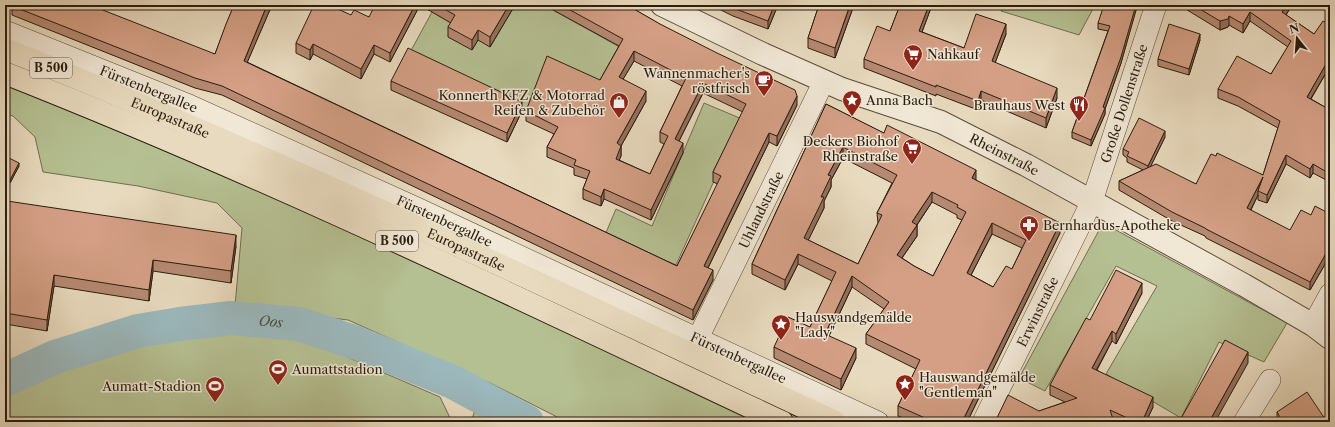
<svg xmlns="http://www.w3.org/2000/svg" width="1335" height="427" font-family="'Libre Caslon Text',serif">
	<rect width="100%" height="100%" fill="#e8dabe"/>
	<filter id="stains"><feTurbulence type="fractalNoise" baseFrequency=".005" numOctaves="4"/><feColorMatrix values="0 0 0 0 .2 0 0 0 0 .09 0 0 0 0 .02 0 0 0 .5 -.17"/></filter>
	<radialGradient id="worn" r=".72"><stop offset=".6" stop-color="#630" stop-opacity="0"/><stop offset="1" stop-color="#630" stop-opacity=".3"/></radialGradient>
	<path fill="#b5c092" stroke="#706e50" d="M515 5H544L623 49 605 81 529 113 408 56 432 12 490 46Z
		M1003 5H1095L1079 35 1001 11Z
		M5 84 195 163 333 223 759 422H567L490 383 348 320 235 306 242 228 217 203 138 186 43 172 35 137 13 116 5 114Z
		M704 103 742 119 676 265 605 235 616 209 652 226Z
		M1103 223 1287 323 1264 362 1219 342 1181 418 1106 374 1157 286 1116 266 1045 391 1019 378Z
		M216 327 296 335 440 397 452 422H5V393L48 369 120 344Z
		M475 410 501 422H471Z"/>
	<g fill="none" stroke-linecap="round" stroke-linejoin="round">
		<path stroke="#9bb8bc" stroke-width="34" id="s1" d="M5 380 55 357 138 331 180 324 231 318 299 324 357 343 453 382 527 422"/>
		<defs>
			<g id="minor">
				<path id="s2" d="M5 31 189 105 417 208 571 280 878 422"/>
				<path d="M1313 325 1330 294"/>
				<path id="s3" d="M698 338 824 81"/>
				<path id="s4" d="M983 422 1092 201 1156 5"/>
				<path d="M1244 422 1270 380"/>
			</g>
			<g id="tertiary">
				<path id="s5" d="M662 5 763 54 842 89 941 122 1026 165 1244 285 1313 325 1330 338"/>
			</g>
			<g id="primary">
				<path id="s6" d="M5 49C287 162 560 293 835 422"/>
				<path d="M5 73C269 177 525 301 782 422"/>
			</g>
		</defs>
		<use href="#minor" stroke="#5a4c3a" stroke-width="22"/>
		<use href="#tertiary" stroke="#5a4c3a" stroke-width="24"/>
		<use href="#primary" stroke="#2a1d0e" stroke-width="24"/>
		<use href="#minor" stroke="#f0e7d5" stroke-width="21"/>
		<use href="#tertiary" stroke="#f0e7d5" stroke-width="22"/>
		<use href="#primary" stroke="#e8dabe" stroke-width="22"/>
	</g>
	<path fill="#b68972" stroke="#2a1d0e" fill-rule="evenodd" d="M234 5H272L247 62 677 266 718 184 713 182V172L743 112 703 93 679 141 683 153 651 220 604 199 601 206 583 199V189L587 179 574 175V168L547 157V147L554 134 526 121V111L600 80 619 46 544 5H627L797 105 777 146 769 142 708 268 713 280 693 320 222 95 195 88 12 15V6L215 54ZM634 61 682 86 660 132V142L664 144 650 174 619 160 621 156V146L646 101 623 79Z
		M394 5H515L490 47 478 40 472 50 448 37V27L451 23 420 5 390 62 374 54 361 79 313 54 310 60 296 53V43L351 15 369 17 393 8Z
		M711 5H778L768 29 733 16Z
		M819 5H854L835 58 808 48V38Z
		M900 5H932L922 32 964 48 1006 34 995 63 1057 98 1046 128 981 100 978 110 936 94V96L864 68V59L890 31Z
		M1137 5 1121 63 1105 109V114L1091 146 1072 138V132L1108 31 1098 29V23Z
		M1179 5H1292L1286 15 1314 34 1330 25V66L1311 99 1330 110V182L1313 173 1310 178 1286 164 1267 203 1258 200V195L1251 210 1324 266 1310 290 1206 238 1205 236 1172 221 1119 190V181L1143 170 1127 162V158L1123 155V149L1165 137 1150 167 1196 184 1216 156 1263 175 1278 128 1238 106 1218 98V89L1271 74 1288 47 1250 21 1243 33 1229 25 1228 27 1220 30Z
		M1200 40 1189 75 1158 66V59Z
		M391 81 522 111 507 142 391 90Z
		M826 104 976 180 1060 233 967 422H912L898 416V406L916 369 866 344V334L884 309 852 287 829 336 856 358 841 390 774 358V347L810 327 832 281 798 264 785 290 752 274V264ZM843 158 892 183 877 213 878 223 858 264 808 240 824 208V201L831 187V180ZM932 202 957 215V218L962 220 933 276 914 266 902 258 917 236V225ZM992 234 1022 248 1012 269 993 287 971 275Z
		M5 156 19 166 10 183 5 181Z
		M5 217 236 246 231 283 153 271 149 301 54 286 47 331 5 324Z
		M1142 293 1116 344 1112 341 1097 370 1153 407 1146 422H1115L1039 411 1065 402 1050 395V385L1090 320Z
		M1277 412 1327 422H1277Z"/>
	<path fill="#946f5d" stroke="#2a1d0e" d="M267 5H272L244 70V61Z
		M415 5H420L390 62V53Z
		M509 5H515L490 47V37Z
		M774 5H778L768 29V21Z
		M850 5H854L835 58V48Z
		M929 5H932L919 40V31Z
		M1136 5H1137V7L1121 63 1105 109V114L1091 146V140L1103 107Z
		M1287 5H1292L1282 21V12Z
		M1250 12V21L1243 33V24Z
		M1229 16V25L1228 27 1220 30V21Z
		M1006 24V34L992 71V61Z
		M478 30V40L472 50V40Z
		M1200 34V40L1189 75V69Z
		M313 44V54L310 60V50Z
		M374 45V54L361 79V69Z
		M634 51V61L619 86V77Z
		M1330 57V66L1307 105V97Z
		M703 83V93L675 149V139Z
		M1057 88V98L1046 128V118Z
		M646 91V101L621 146V156L616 168V159L617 143Z
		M981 91V100L978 110V101Z
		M797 96V105L777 146V136Z
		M522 102V111L507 142V133Z
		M1165 131V137L1148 172V166Z
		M769 133V142L704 276V266Z
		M683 143V153L651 220V210Z
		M843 147V158L831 180V187L824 201V208L804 249V238L821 197 828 175Z
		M1286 155V164L1267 203V195Z
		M19 163V166L10 183V180Z
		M1313 164V173L1310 178V169Z
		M976 170V181L972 178Z
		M1263 177 1258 191V195L1247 217V208Z
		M604 189V199L601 206V197Z
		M932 192V202L912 232V222Z
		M992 223V234L967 283V273Z
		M1060 223V233L967 422H962Z
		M917 225V236L897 265V255Z
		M236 235V246L231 283V271Z
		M1330 245V254L1324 266 1310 290V282Z
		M798 254V264L785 290V280Z
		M153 260V271L149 301V290Z
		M713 270V280L693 320V310Z
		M54 275V286L47 331V320Z
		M852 276V287L825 344V334Z
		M1142 283V293L1116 344V334Z
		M1112 331V341L1092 378V368Z
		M856 348V358L841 390V379Z
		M1248 352V363L1215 422H1209Z
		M1153 397V407L1146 422H1142Z"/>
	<path fill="#d49f85" stroke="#2a1d0e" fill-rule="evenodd" d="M12 5H90L215 54 226 24 234 5H267L244 61 677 266 721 176 713 172 746 104 703 83 675 139 683 143 651 210 604 189 601 197 583 189 590 171 574 165 576 160 547 147 558 127 526 111 547 56 600 80 623 39 561 5H627L660 24 717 53 795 90 797 96 777 136 769 133 704 266 713 270 693 310 222 86 195 78 12 6ZM634 51 686 78 660 132 668 136 650 174 616 159 621 146 617 143 646 91 619 77Z
		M314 5H329L351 15 354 10 369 17 375 5H387L393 8 394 5H415L390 53 374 45 361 69 313 44 310 50 296 43Z
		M437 5H509L490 37 478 30 472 40 448 27 455 15Z
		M727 5H774L768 21 733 8Z
		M819 5H850L835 48 808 38Z
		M900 5H929L919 31 964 48 976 14 1006 24 992 61 1057 88 1046 118 981 91 978 101 936 85V87L864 59 877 26 890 31Z
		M1104 5H1136L1121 57 1103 107 1105 108 1091 140 1072 132 1110 26 1098 23Z
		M1193 5H1287L1282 12 1314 34 1323 21 1330 25V57L1307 97 1330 110V174L1313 164 1310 169 1286 155 1267 195 1258 191 1263 177 1247 208 1290 230 1301 210 1311 215 1315 206 1330 214V245L1324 257 1310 282 1206 229 1205 228 1172 212 1119 181 1156 164 1196 184 1211 154 1216 156 1217 153 1263 175 1280 121 1238 97 1218 89 1237 56 1271 74 1291 41 1250 12 1243 24 1229 16 1228 19 1220 21Z
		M1169 24 1200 34 1189 69 1158 59Z
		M408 48 522 102 507 133 391 81Z
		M826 104 884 133 887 125 976 170 972 178 1060 223 962 422H934L898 406 920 360 866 334 889 302 852 276 825 334 856 348 841 379 774 347 788 317 810 327 836 272 798 254 785 280 752 264ZM843 147 897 175 877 213 882 215 858 264 804 238 824 197H821L831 176 828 175ZM932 192 958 205 957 207 966 212 933 276 914 266 897 255 917 225 912 222ZM992 223 1026 240 1012 269 1006 266 993 287 967 273Z
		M1139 118 1165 131 1148 166 1127 156 1129 152 1123 149Z
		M5 156 19 163 10 180 5 178Z
		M7 201 236 235 231 271 153 260 149 290 54 275 47 320 5 313V217Z
		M1116 270 1142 283 1116 334 1112 331 1092 368 1153 397 1142 422H1136L1110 410 1114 422H995L1008 395 1039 411 1077 398 1050 385 1086 318 1090 320Z
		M1225 340 1248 352 1209 422H1179Z
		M1307 392 1327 422H1283L1277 412Z"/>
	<defs>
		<symbol id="supermarket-pin" viewBox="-11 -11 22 30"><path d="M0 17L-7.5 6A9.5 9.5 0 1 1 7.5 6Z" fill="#8f2418" stroke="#f0e7d5"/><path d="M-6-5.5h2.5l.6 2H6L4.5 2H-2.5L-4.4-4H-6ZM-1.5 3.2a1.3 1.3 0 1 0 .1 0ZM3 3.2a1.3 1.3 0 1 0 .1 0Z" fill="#fff"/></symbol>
		<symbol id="cafe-pin" viewBox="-11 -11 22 30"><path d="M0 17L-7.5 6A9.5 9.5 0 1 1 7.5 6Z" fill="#8f2418" stroke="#f0e7d5"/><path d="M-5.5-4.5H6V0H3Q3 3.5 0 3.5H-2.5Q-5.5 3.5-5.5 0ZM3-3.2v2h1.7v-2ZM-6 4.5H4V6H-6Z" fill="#fff"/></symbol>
		<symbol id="sight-pin" viewBox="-11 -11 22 30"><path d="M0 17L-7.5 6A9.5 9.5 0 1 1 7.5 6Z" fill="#8f2418" stroke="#f0e7d5"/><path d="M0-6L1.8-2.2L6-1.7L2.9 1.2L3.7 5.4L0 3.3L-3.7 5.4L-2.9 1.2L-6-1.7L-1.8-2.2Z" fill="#fff"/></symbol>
		<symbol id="shop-pin" viewBox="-11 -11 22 30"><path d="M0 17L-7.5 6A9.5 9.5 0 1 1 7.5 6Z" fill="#8f2418" stroke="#f0e7d5"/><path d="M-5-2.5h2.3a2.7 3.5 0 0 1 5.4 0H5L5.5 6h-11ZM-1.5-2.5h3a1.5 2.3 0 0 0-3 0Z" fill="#fff"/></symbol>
		<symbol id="restaurant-pin" viewBox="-11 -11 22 30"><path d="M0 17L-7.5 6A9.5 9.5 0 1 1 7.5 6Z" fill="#8f2418" stroke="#f0e7d5"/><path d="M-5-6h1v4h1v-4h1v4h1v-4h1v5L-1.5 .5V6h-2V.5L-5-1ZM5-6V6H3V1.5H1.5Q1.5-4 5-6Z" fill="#fff"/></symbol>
		<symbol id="pharmacy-pin" viewBox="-11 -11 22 30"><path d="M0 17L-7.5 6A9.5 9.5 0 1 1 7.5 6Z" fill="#8f2418" stroke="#f0e7d5"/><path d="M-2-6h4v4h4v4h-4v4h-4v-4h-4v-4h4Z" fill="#fff"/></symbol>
		<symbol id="stadium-pin" viewBox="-11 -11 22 30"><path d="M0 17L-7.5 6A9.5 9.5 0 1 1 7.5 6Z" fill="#8f2418" stroke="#f0e7d5"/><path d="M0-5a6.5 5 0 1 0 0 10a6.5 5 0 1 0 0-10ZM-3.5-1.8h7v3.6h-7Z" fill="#fff"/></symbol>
	</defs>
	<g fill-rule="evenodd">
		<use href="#supermarket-pin" x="902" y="43" width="22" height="30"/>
		<use href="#cafe-pin" x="753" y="69" width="22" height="30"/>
		<use href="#sight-pin" x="841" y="89" width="22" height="30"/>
		<use href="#shop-pin" x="608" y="91" width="22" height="30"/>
		<use href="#restaurant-pin" x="1068" y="94" width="22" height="30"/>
		<use href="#supermarket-pin" x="901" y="137" width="22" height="30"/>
		<use href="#pharmacy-pin" x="1018" y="214" width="22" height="30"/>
		<use href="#sight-pin" x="770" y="313" width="22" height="30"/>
		<use href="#stadium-pin" x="267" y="358" width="22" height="30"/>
		<use href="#sight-pin" x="894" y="373" width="22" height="30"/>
		<use href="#stadium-pin" x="204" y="375" width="22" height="30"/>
	</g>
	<g text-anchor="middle" stroke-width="3" stroke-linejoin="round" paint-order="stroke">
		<g fill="#f0e7d5" stroke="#655a4a" stroke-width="1">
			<rect x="30" y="58" width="42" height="20" rx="3"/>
			<rect x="376" y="231" width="42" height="20" rx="3"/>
		</g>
		<g font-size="12" font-weight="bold" fill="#2a1d0e">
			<text x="51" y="72">B 500</text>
			<text x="397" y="245">B 500</text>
		</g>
		<g font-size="13" fill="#2a1d0e" stroke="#f0e7d5" text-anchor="start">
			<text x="927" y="59">Nahkauf</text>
			<text x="750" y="78" text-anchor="end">Wannenmacher's<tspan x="750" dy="15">röstfrisch</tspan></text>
			<text x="605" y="100" text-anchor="end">Konnerth KFZ &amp; Motorrad<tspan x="605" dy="15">Reifen &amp; Zubehör</tspan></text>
			<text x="866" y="105">Anna Bach</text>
			<text x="1065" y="110" text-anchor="end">Brauhaus West</text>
			<text x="898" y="146" text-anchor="end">Deckers Biohof<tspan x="898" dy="15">Rheinstraße</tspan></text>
			<text x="1043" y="230">Bernhardus-Apotheke</text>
			<text x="795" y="322">Hauswandgemälde<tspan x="795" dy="15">"Lady"</tspan></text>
			<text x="292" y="374">Aumattstadion</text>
			<text x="919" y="382">Hauswandgemälde<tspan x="919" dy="15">"Gentleman"</tspan></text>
			<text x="201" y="391" text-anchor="end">Aumatt-Stadion</text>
		</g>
		<g font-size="13" fill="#2a1d0e" stroke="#f0e7d5">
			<text dy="5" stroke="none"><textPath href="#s2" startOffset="155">Fürstenbergallee</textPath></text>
			<text dy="5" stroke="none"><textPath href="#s4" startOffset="349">Große Dollenstraße</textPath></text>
			<text dy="5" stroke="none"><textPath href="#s6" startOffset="179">Europastraße</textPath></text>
			<text dy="5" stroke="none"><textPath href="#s5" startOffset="374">Rheinstraße</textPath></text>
			<text dy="5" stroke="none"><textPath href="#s3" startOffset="143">Uhlandstraße</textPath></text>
			<text dy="5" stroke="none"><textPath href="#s2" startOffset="479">Fürstenbergallee</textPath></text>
			<text dy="5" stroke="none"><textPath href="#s6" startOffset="503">Europastraße</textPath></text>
			<text dy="5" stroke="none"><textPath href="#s4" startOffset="123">Erwinstraße</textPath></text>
			<text dy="5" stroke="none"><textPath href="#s2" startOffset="803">Fürstenbergallee</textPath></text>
		</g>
		<g font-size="14" font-style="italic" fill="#4c4c42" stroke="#f0e7d5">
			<text dy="5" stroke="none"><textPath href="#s1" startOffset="276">Oos</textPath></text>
		</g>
	</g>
	<rect width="1335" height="427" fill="none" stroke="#e8dabe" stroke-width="20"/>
	<rect x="6" y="6" width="1323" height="415" fill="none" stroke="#2a1d0e" stroke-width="2"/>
	<rect x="10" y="10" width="1315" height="407" fill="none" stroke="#2a1d0e"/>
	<g transform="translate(1297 38) rotate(343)" stroke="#f0e7d5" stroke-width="3" paint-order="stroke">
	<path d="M0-3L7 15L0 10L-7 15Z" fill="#2a1d0e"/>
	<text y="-6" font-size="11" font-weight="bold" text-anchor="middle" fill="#2a1d0e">N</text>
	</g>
	<rect width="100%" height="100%" filter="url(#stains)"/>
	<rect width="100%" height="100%" fill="url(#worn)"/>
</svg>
